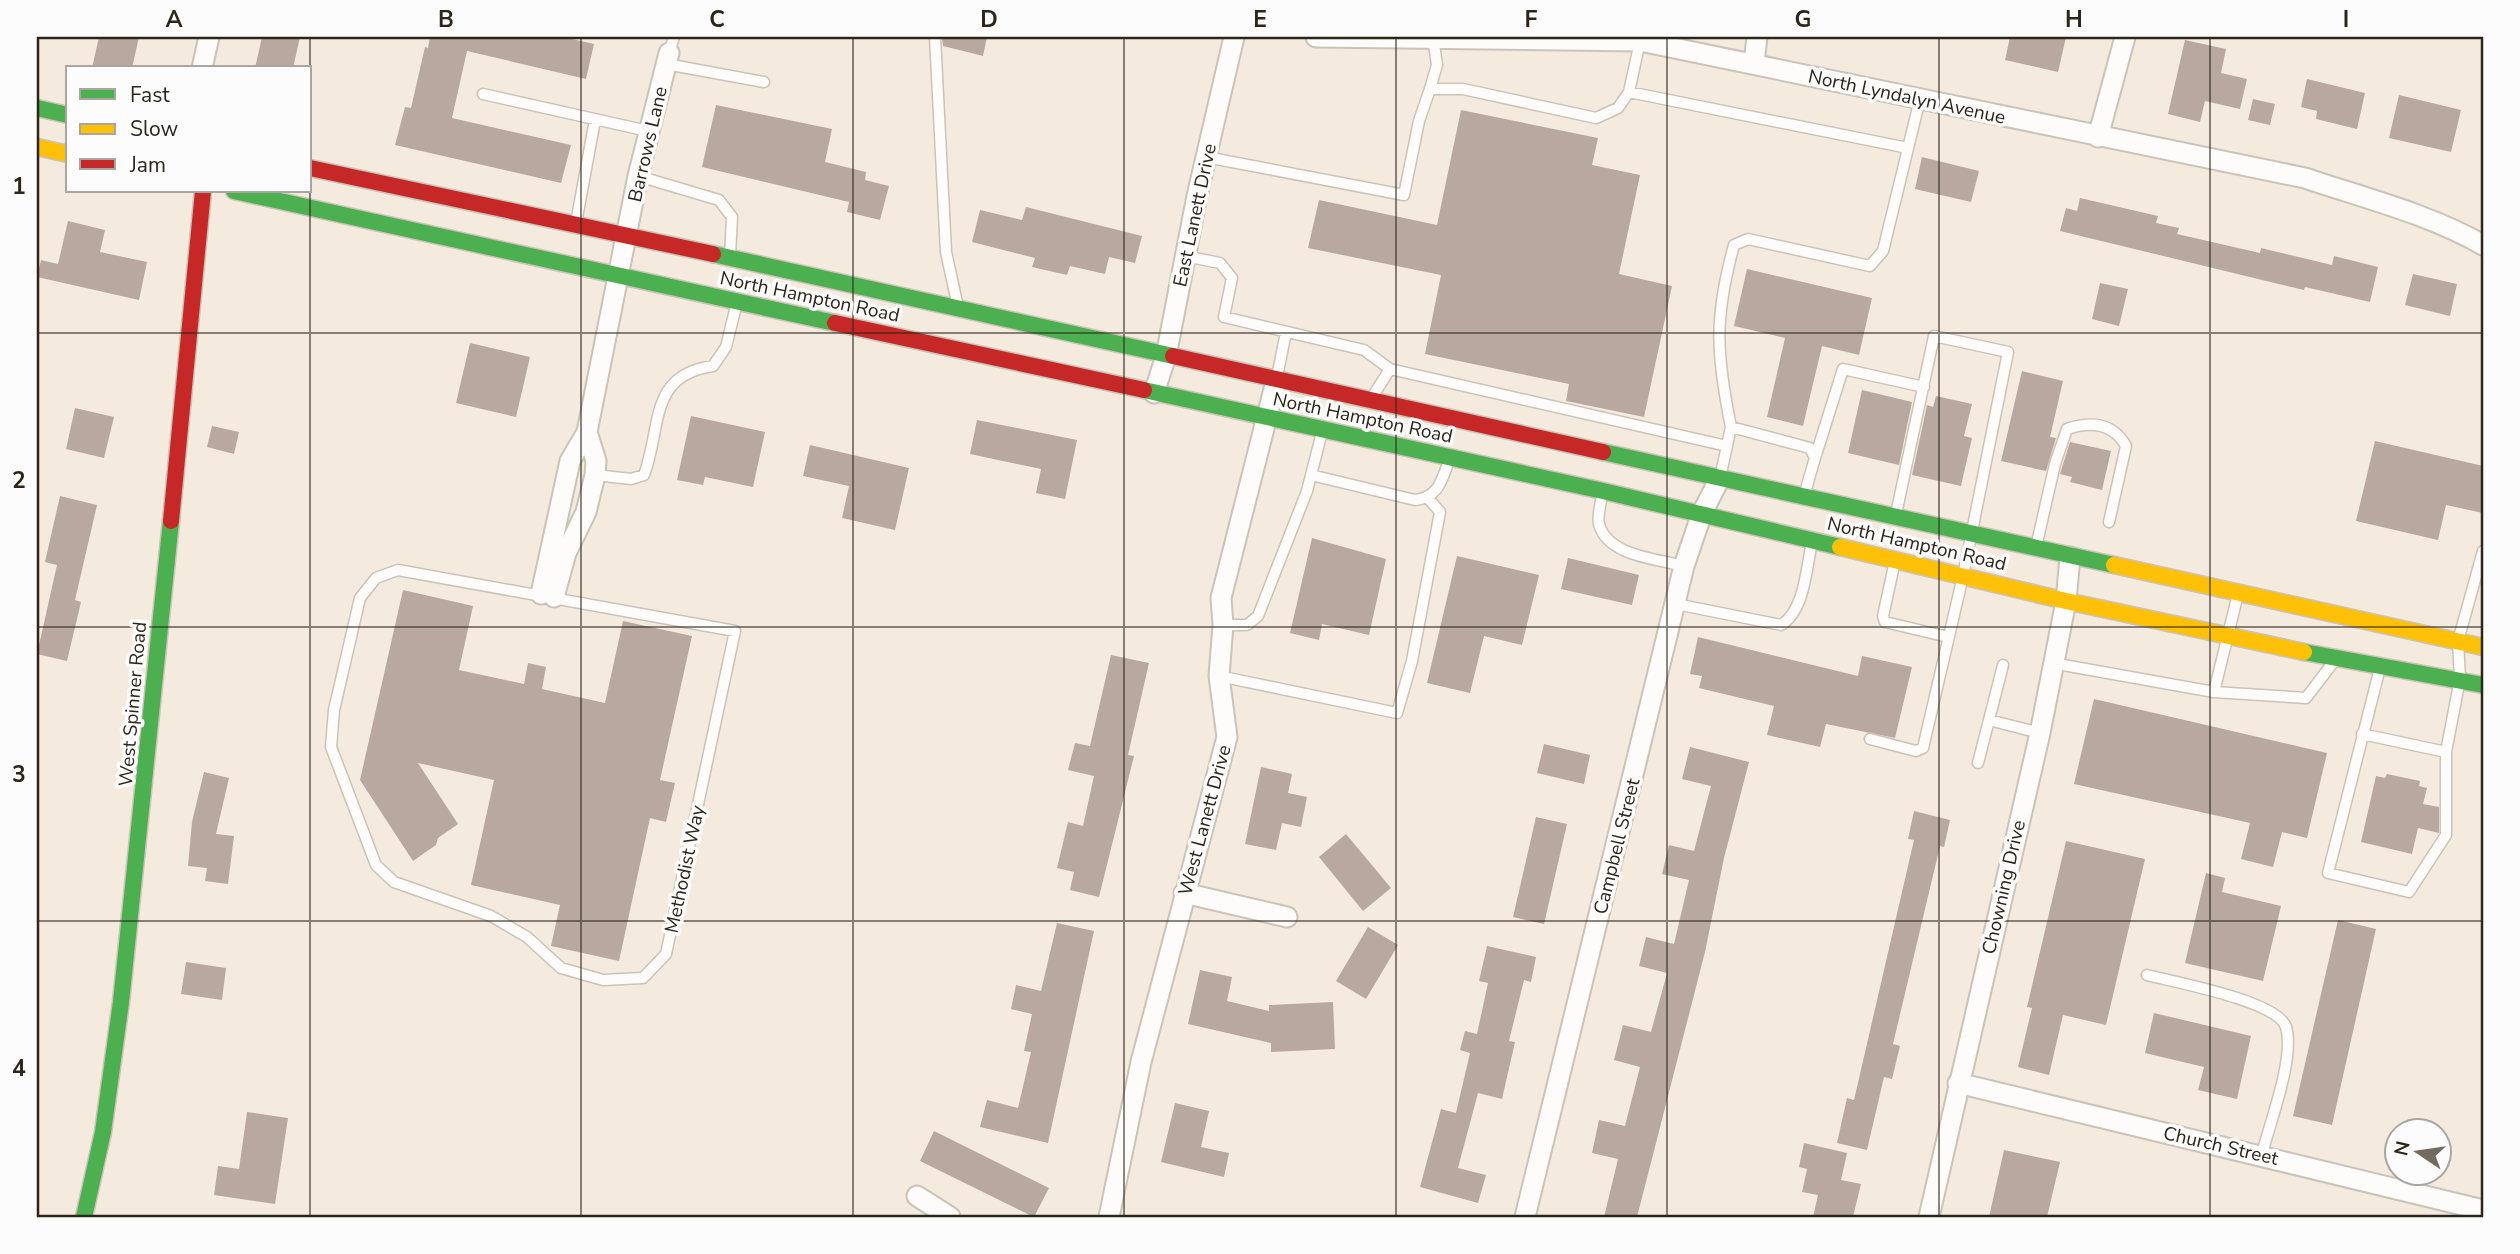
<svg xmlns="http://www.w3.org/2000/svg" width="2520" height="1254" font-family="'Nunito Sans',sans-serif">
	<rect width="100%" height="100%" fill="#f4ebde"/>
	<path fill="#b9a89f" d="M99 37H139L132 68H92Z
		M262 37H300L293 68H255Z
		M430 37H563L594 44 586 79 467 51 452 118 571 145 561 183 395 145 405 107 411 108 425 47 428 48Z
		M942 37H987L983 56 943 46Z
		M2010 37H2066L2058 72 2005 60Z
		M2185 40 2226 49 2221 73 2247 79 2240 109 2205 101 2200 122 2168 114Z
		M2307 79 2365 93 2357 129 2316 119 2317 111 2301 107Z
		M2399 95 2461 110 2451 152 2389 138Z
		M2253 99 2275 104 2270 125 2248 120Z
		M716 105 832 129 825 162 866 172 865 180 889 186 880 220 847 212 849 202 702 167Z
		M1461 110 1598 138 1592 165 1640 175 1619 274 1672 286 1644 417 1566 401 1569 384 1425 354 1441 275 1308 248 1319 200 1437 225Z
		M1922 157 1979 171 1971 202 1915 189Z
		M2080 198 2158 216 2156 223 2179 228 2177 234 2260 253 2261 248 2332 265 2334 256 2378 267 2370 302 2305 287 2304 290 2060 231 2066 208 2077 211Z
		M1026 207 1142 236 1135 263 1109 257 1105 274 1070 266 1067 275 1032 267 1035 258 972 242 980 210 1022 220Z
		M68 221 105 230 100 252 147 262 139 300 37 277 41 260 58 264Z
		M1747 269 1872 298 1859 355 1822 346 1803 426 1767 417 1785 338 1734 326Z
		M2413 274 2457 284 2450 316 2405 305Z
		M2100 283 2128 289 2119 326 2092 319Z
		M470 343 530 357 516 417 456 403Z
		M2022 371 2063 381 2050 437 2056 438 2046 471 2001 461Z
		M1862 390 1912 402 1899 465 1848 453Z
		M1936 396 1972 404 1964 436 1972 438 1961 486 1912 475 1927 405 1933 407Z
		M75 408 114 417 104 458 66 449Z
		M691 416 765 432 753 487 705 477 703 485 677 480Z
		M977 420 1077 440 1065 499 1036 493 1041 469 970 454Z
		M212 426 239 432 234 454 207 447Z
		M2375 441 2483 466V513L2446 505 2438 540 2356 521Z
		M2070 442 2111 451 2102 490 2070 482 2072 477 2060 474Z
		M810 445 909 468 895 530 842 518 849 486 803 476Z
		M60 496 97 505 75 600 81 602 67 661 37 654 57 565 45 562Z
		M1312 538 1386 559 1369 635 1322 624 1319 640 1290 633Z
		M1457 556 1539 575 1522 645 1484 636 1470 693 1427 683Z
		M1568 558 1639 575 1632 605 1561 589Z
		M403 590 473 606 459 670 524 684 528 663 546 667 542 689 605 703 623 621 692 636 660 780 675 783 666 822 650 818 619 961 551 946 560 905 471 885 494 780 418 763 458 824 438 838 436 845 413 861 360 780Z
		M1698 637 1858 676 1862 656 1912 667 1895 738 1826 724 1820 747 1767 735 1774 706 1699 688 1702 676 1690 674Z
		M1111 655 1149 663 1128 755 1134 756 1099 897 1070 890 1074 872 1057 868 1068 822 1083 826 1094 776 1068 770 1075 743 1090 746Z
		M2094 699 2327 753 2307 838 2282 832 2273 867 2241 859 2250 823 2074 784Z
		M1544 744 1590 755 1584 784 1537 773Z
		M1690 747 1749 762 1724 858 1705 952 1637 1217H1604L1618 1159 1592 1153 1599 1120 1625 1126 1640 1067 1614 1060 1623 1025 1651 1032 1667 973 1639 966 1646 937 1674 944 1689 880 1662 874 1669 845 1694 851 1711 786 1682 779Z
		M1261 767 1292 774 1288 793 1307 797 1301 827 1282 823 1276 850 1245 844Z
		M204 772 229 778 216 834 234 836 228 884 205 881 207 868 188 866 192 822Z
		M2387 774 2420 781 2419 786 2427 788 2423 804 2439 807V833L2418 828 2412 854 2361 842 2376 776 2385 778Z
		M1914 811 1950 820 1944 847 1940 846 1893 1044 1900 1046 1892 1079 1884 1077 1867 1150 1837 1143 1847 1098 1854 1100 1914 840 1908 839Z
		M1536 817 1567 824 1544 924 1513 917Z
		M1346 834 1391 888 1363 911 1319 857Z
		M2066 841 2145 859 2106 1025 2063 1015 2049 1075 2018 1067 2032 1008 2027 1007Z
		M2206 873 2225 878 2222 892 2281 906 2263 981 2185 963Z
		M2338 920 2376 929 2332 1125 2293 1116Z
		M1057 923 1094 931 1048 1143 980 1127 987 1100 1018 1108 1031 1052 1024 1051 1032 1014 1011 1009 1016 985 1041 991Z
		M1368 927 1398 945 1366 999 1336 981Z
		M1487 946 1536 957 1531 982 1524 980 1509 1041 1515 1042 1502 1099 1478 1093 1458 1168 1486 1175 1478 1203 1420 1187 1441 1109 1456 1113 1470 1053 1460 1050 1465 1031 1477 1034 1488 983 1479 981Z
		M186 962 226 968 222 1000 181 994Z
		M1200 970 1232 977 1227 1001 1269 1011V1005L1333 1002 1335 1049 1271 1052V1043L1188 1024Z
		M2154 1013 2251 1036 2237 1099 2198 1090 2204 1067 2145 1053Z
		M1175 1103 1209 1111 1201 1147 1229 1153 1224 1177 1161 1162Z
		M247 1112 288 1118 275 1204 214 1195 218 1166 239 1169Z
		M934 1131 1049 1188 1034 1217 920 1161Z
		M1804 1143 1847 1153 1841 1180 1861 1184 1853 1217H1813L1818 1195 1802 1192 1807 1169 1799 1167Z
		M2004 1150 2060 1162 2047 1217H1989Z"/>
	<g fill="none" stroke-linecap="round" stroke-linejoin="round">
		<defs>
			<path id="lane" d="M935 37 946 252 958 307
				M1433 38 1437 65 1430 89H1463L1596 118 1618 108 1629 92
				M1640 41 1629 92 1908 148
				M669 53 674 37
				M666 64 764 82
				M483 94 648 131
				M1206 157 1404 195 1419 121 1430 89
				M638 176 719 200 732 217 730 256
				M576 223 595 120
				M1185 256 1220 263 1232 278 1224 317 1364 350 1390 369
				M1277 377 1286 332
				M1371 399 1390 369 1727 446
				M1731 427C1716 353 1714 318 1734 245L1748 239 1870 266 1883 251 1920 99
				M1815 458 1843 369 1924 387
				M595 475 631 479 644 475C662 427 648 375 713 366L726 347 737 302
				M1311 475 1415 500C1439 497 1441 481 1449 461
				M1720 478 1731 427 1810 448 1815 458 1804 496
				M1603 492C1601 501 1597 516 1599 524 1607 556 1658 559 1684 566
				M2036 547 2055 464 2067 429C2091 421 2113 423 2126 446L2109 522
				M1895 561 1883 616 1885 622 1948 637
				M398 570 735 631 666 954 643 978 603 980 561 968 527 937 491 916 394 882 376 865 331 747 334 710 360 598 376 578Z
				M1676 604 1781 625C1805 610 1806 569 1812 542
				M1223 625H1247L1258 616 1307 491 1322 432
				M2052 663 2214 692 2306 698 2335 660
				M2003 665 1989 720 2040 733
				M2380 668 2328 873 2409 892 2446 835V752L2460 679 2458 641 2483 551
				M1219 676 1397 713 1412 661 1440 512 1428 498
				M2214 692 2238 594
				M2362 734 2446 752
				M1870 739 1916 751 1923 748 1963 576 2008 352 1934 336 1896 514
				M1978 763 1989 720
				M2147 975C2174 982 2278 1001 2286 1027 2295 1058 2270 1122 2262 1154"/>
			<path id="street" d="M1316 37 1640 41 2305 178C2364 198 2429 214 2483 245
				M1754 63 1757 37
				M202 68 209 37
				M2098 137 2125 37
				M1154 393 1166 356 1197 196 1234 37
				M541 594 570 461 587 432 638 176 669 53
				M554 597 566 553 586 512 595 475 596 461 587 432
				M1184 893 1287 917
				M1958 1083 2483 1210
				M917 1196 950 1217
				M1109 1217 1141 1062 1227 737 1219 676 1223 625 1221 598 1276 381
				M1525 1217 1684 566 1702 513 1720 478
				M1929 1217 2040 733 2066 601 2070 557"/>
			<path id="fast" d="M37 108 68 115
				M234 191 835 323
				M713 254 1173 356
				M1144 390 1603 491 1840 547
				M1603 452 2114 565
				M2304 652 2483 685
				M84 1217 103 1132 121 1002 171 521"/>
			<path id="slow" d="M37 147 68 154
				M1840 547 2066 601 2304 652
				M2114 565 2483 647"/>
			<path id="jam" d="M310 168 713 254
				M835 323 1144 390
				M1173 356 1603 452
				M171 521 203 191"/>
		</defs>
		<use href="#lane" stroke="#cac3b8" stroke-width="13"/>
		<use href="#street" stroke="#cac3b8" stroke-width="23"/>
		<use href="#fast" stroke="#cac3b8" stroke-width="19"/>
		<use href="#slow" stroke="#cac3b8" stroke-width="19"/>
		<use href="#jam" stroke="#cac3b8" stroke-width="19"/>
		<use href="#lane" stroke="#fdfcfa" stroke-width="10"/>
		<use href="#street" stroke="#fdfcfa" stroke-width="19"/>
		<use href="#fast" stroke="#4caf50" stroke-width="16"/>
		<use href="#slow" stroke="#ffc107" stroke-width="16"/>
		<use href="#jam" stroke="#c62828" stroke-width="16"/>
	</g>
	<path fill="none" stroke="#2c251a" stroke-width="2" stroke-opacity="0.55" d="M310 37V1217M581 37V1217M853 37V1217M1124 37V1217M1396 37V1217M1667 37V1217M1939 37V1217M2210 37V1217M37 333H2483M37 627H2483M37 921H2483"/>
	<g text-anchor="middle" stroke-width="7" stroke-linejoin="round" paint-order="stroke">
		<g font-size="19" fill="#2c251a" stroke="#fcfcfc">
			<text transform="translate(1907 96) rotate(12)" y="7">North Lyndalyn Avenue</text>
			<text transform="translate(647 144) rotate(-77)" y="7">Barrows Lane</text>
			<text transform="translate(1194 215) rotate(-78)" y="7">East Lanett Drive</text>
			<text transform="translate(810 296) rotate(12)" y="7">North Hampton Road</text>
			<text transform="translate(1363 417) rotate(12)" y="7">North Hampton Road</text>
			<text transform="translate(1917 543) rotate(13)" y="7">North Hampton Road</text>
			<text transform="translate(132 704) rotate(-85)" y="7">West Spinner Road</text>
			<text transform="translate(1204 820) rotate(-75)" y="7">West Lanett Drive</text>
			<text transform="translate(1616 846) rotate(-76)" y="7">Campbell Street</text>
			<text transform="translate(684 869) rotate(-78)" y="7">Methodist Way</text>
			<text transform="translate(2003 887) rotate(-77)" y="7">Chowning Drive</text>
			<text transform="translate(2221 1145) rotate(13)" y="7">Church Street</text>
		</g>
	</g>
	<rect width="2520" height="1254" fill="none" stroke="#fcfcfc" stroke-width="77"/>
	<rect x="66" y="66" width="245" height="126" fill="#fcfcfc" stroke="#a9a6a2" stroke-width="2"/>
	<rect x="80" y="89" width="35" height="10" fill="#4caf50" stroke="#a9a6a2" stroke-width="2"/>
	<text x="130" y="102" font-size="21" fill="#2c251a">Fast</text>
	<rect x="80" y="124" width="35" height="10" fill="#ffc107" stroke="#a9a6a2" stroke-width="2"/>
	<text x="130" y="136" font-size="21" fill="#2c251a">Slow</text>
	<rect x="80" y="159" width="35" height="10" fill="#c62828" stroke="#a9a6a2" stroke-width="2"/>
	<text x="130" y="172" font-size="21" fill="#2c251a">Jam</text>
	<g transform="translate(2418 1152) rotate(283)"><circle r="33" fill="#fcfcfc" stroke="#a9a6a2" stroke-width="2"/>
	<path d="M0-5L12 26L0 18L-12 26Z" fill="#726a5f"/>
	<text y="-10" font-size="19" font-weight="bold" text-anchor="middle" fill="#2c251a">N</text>
	</g>
	<rect x="38" y="38" width="2444" height="1178" fill="none" stroke="#2c251a" stroke-width="2.5"/>
	<g font-size="23" text-anchor="middle" font-weight="bold" fill="#2c251a">
		<text x="174" y="27">A</text>
		<text x="446" y="27">B</text>
		<text x="717" y="27">C</text>
		<text x="989" y="27">D</text>
		<text x="1260" y="27">E</text>
		<text x="1531" y="27">F</text>
		<text x="1803" y="27">G</text>
		<text x="2074" y="27">H</text>
		<text x="2346" y="27">I</text>
		<text x="19" y="194">1</text>
		<text x="19" y="488">2</text>
		<text x="19" y="782">3</text>
		<text x="19" y="1076">4</text>
	</g>
</svg>
